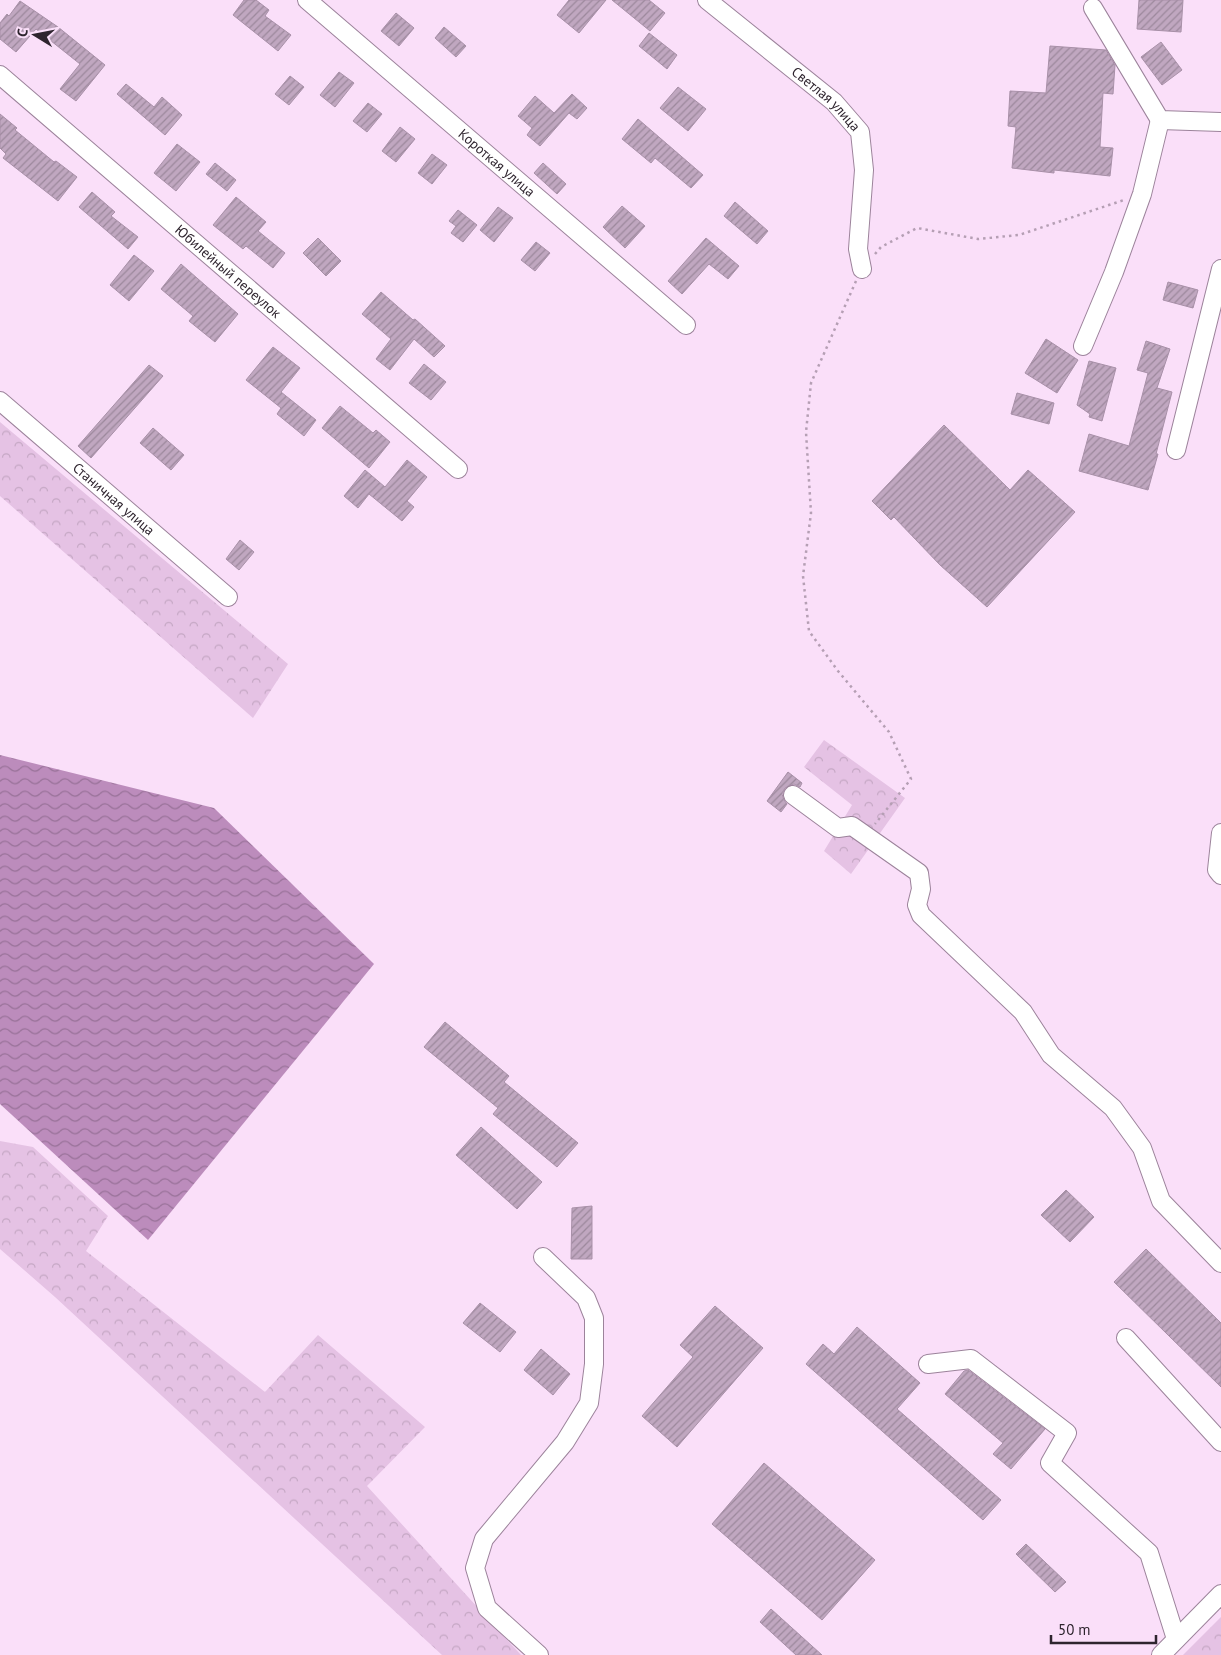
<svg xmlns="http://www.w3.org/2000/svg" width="1221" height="1655" font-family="'PT Sans',sans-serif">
	<defs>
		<pattern id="forest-crowns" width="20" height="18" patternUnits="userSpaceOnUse" patternTransform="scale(1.25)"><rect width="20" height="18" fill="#e5c2e4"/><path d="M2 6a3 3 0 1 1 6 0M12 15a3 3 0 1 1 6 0" fill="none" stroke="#c5a7c4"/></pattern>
		<pattern id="water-waves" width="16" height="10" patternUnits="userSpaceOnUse" patternTransform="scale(1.25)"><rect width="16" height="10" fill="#bc8cbc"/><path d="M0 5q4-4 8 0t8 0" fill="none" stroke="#997299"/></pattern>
		<pattern id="building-hatch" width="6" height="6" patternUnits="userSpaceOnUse" patternTransform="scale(1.25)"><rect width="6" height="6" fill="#c0a7c0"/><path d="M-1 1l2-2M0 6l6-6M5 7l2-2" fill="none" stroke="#9c889c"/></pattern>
	</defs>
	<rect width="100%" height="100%" fill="#fadff9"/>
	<path fill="url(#forest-crowns)" d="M0 422 288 664 253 718 0 496Z
		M824 740 905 798 851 874 824 851 852 805 804 767Z
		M0 1141 33 1147 108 1216 86 1251 265 1392 318 1335 425 1427 367 1486 521 1655H442L55 1297 0 1249Z
		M1221 1617V1655H1183Z"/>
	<path fill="url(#water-waves)" d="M0 755 214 808 374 964 148 1240 0 1104Z"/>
	<path fill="url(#building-hatch)" stroke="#a890a8" d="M244 0H256L269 10 265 16 291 35 278 51 233 15Z
		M569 0H606L579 33 557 15Z
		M612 0H649L665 13 650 31Z
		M1139 0H1183L1181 32 1137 29Z
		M20 1 58 27 105 65 76 101 60 89 80 64 36 29 16 52 0 39V23L7 14 9 16Z
		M396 13 414 28 399 46 381 31Z
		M444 27 466 46 456 57 435 38Z
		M649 33 677 55 667 69 639 46Z
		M1161 42 1182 70 1162 85 1141 57Z
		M1050 46 1106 50 1115 65 1113 94 1103 93 1100 147 1113 148 1110 176 1054 170V173L1012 168 1016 127 1008 126 1010 91 1046 93Z
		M339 72 354 83 335 107 320 95Z
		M290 76 304 87 289 105 275 94Z
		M126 84 154 107 162 97 182 115 165 135 117 94Z
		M678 87 706 109 688 131 660 108Z
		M572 94 587 108 577 119 569 113 540 146 527 135 532 128 518 116 535 96 554 113Z
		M368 103 382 114 367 132 353 121Z
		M0 114 17 128 15 130 54 162 56 161 77 177 58 201 3 158 6 154 0 148Z
		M638 119 703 175 691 188 655 158 651 163 622 139Z
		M400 127 415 139 396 162 382 151Z
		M177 144 200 162 176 191 154 173Z
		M432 154 447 165 432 184 418 173Z
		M215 163 236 180 227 191 206 174Z
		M543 163 566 184 557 194 534 173Z
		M92 192 115 212 111 216 138 237 128 249 79 207Z
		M236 197 266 222 258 231 285 253 273 268 246 246 243 249 213 225Z
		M735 202 768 231 757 244 724 216Z
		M622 206 645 226 625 248 603 227Z
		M498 207 513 218 494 242 480 230Z
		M458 210 477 225 463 242 451 233 456 226 449 221Z
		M318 238 341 261 326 276 303 253Z
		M706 238 739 266 728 279 709 264 682 294 668 281Z
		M536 242 550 253 535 271 521 260Z
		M134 255 154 271 129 301 110 285Z
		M181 264 238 314 215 342 189 321 193 316 161 289Z
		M1168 282 1198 290 1193 308 1163 300Z
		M381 292 413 320 415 319 445 346 434 357 414 339 390 370 376 359 391 339 362 314Z
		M1046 339 1078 360 1057 393 1025 373Z
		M1146 341 1170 349 1157 388 1172 392 1156 454H1158L1148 490 1079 471 1089 434 1129 446 1148 373 1137 370Z
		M273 347 300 368 281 392 316 420 304 436 277 414 281 408 246 380Z
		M1089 361 1116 368 1102 421 1089 417 1090 414 1077 405Z
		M424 364 446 382 431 400 409 383Z
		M149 365 163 376 91 458 78 446Z
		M1017 393 1054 403 1049 424 1011 414Z
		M340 406 373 433 376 430 390 442 369 468 322 428Z
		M944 425 1010 490 1028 470 1075 512 987 607 940 565 894 517 891 520 872 501Z
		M153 428 184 455 171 470 140 443Z
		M407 460 427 477 407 501 414 507 402 521 369 494 358 508 344 496 365 470 385 487Z
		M240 540 254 552 239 570 226 559Z
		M788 772 802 783 800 787 794 784 785 788 782 794 784 800 787 804 781 812 767 801Z
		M445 1022 509 1076 504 1082 578 1143 557 1167 493 1114 498 1108 424 1047Z
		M481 1127 542 1182 517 1209 456 1155Z
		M1066 1190 1094 1217 1070 1242 1041 1215Z
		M592 1206V1259H571L572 1208Z
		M1146 1249 1221 1323V1387L1114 1282Z
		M480 1303 516 1332 500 1352 463 1323Z
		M715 1306 763 1348 677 1447 642 1416 693 1357 680 1345Z
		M857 1327 920 1383 897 1409 1001 1500 983 1520 806 1364 823 1344 834 1354Z
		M541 1349 570 1374 553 1395 524 1370Z
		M968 1370 1045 1429 1011 1469 993 1454 1003 1443 945 1394 964 1371Z
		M764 1463 875 1560 822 1620 712 1524Z
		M1026 1544 1066 1582 1055 1592 1016 1554Z
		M771 1609 822 1655H796L760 1622Z"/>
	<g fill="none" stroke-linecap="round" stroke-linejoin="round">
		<defs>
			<g id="minor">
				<path id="s1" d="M307 0 686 325"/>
				<path id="s2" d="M707 0 834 102 860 132 864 170 858 249 862 269"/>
				<path d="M1093 8 1160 120 1221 122"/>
				<path id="s3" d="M0 75 458 469"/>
				<path d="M1083 346 1114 272 1142 194 1160 120"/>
				<path id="s4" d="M0 401 228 597"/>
				<path d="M1176 450 1221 269"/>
				<path d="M793 795 838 828 852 826 919 873 921 889 917 905 921 915 1023 1012 1051 1055 1113 1108 1142 1148 1161 1201 1221 1263"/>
				<path d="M1221 833 1217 870 1221 875"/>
				<path d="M1126 1338 1221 1442"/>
				<path d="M928 1364 971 1359 1067 1433 1050 1463 1149 1553 1176 1639"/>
				<path d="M539 1655 487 1608 475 1568 484 1539 565 1442 589 1403 594 1364V1318L586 1298 543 1257"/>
				<path d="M1161 1655 1221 1594"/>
			</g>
		</defs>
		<use href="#minor" stroke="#9c839b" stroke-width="20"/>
		<path stroke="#b59fb4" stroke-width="2.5" stroke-dasharray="2.5 4" stroke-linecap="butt" d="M875 254 881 247 917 228 978 239 1019 235 1124 200
			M856 281 811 383 806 432 811 513 803 576 809 631 838 671 889 732 911 779 875 824"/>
		<use href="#minor" stroke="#fff" stroke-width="18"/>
	</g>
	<g text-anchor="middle" stroke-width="4" stroke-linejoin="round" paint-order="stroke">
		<g font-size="14" fill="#2e242e" stroke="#fadff9">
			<text dy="5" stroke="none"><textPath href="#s2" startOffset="155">Светлая улица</textPath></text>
			<text dy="5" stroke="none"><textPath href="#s1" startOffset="250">Короткая улица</textPath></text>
			<text dy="5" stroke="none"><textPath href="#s3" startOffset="301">Юбилейный переулок</textPath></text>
			<text dy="5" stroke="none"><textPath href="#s4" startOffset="150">Станичная улица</textPath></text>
		</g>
	</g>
	<g transform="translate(35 35) rotate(280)" stroke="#fadff9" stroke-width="4" paint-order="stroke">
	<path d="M0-4L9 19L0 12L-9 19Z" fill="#2e242e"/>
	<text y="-8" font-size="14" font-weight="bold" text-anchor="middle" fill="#2e242e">С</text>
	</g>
	<path d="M1051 1635v8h105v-8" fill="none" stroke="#2e242e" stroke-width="2.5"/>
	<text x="1058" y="1635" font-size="15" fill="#2e242e" stroke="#fadff9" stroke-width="4" paint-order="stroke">50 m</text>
</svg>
